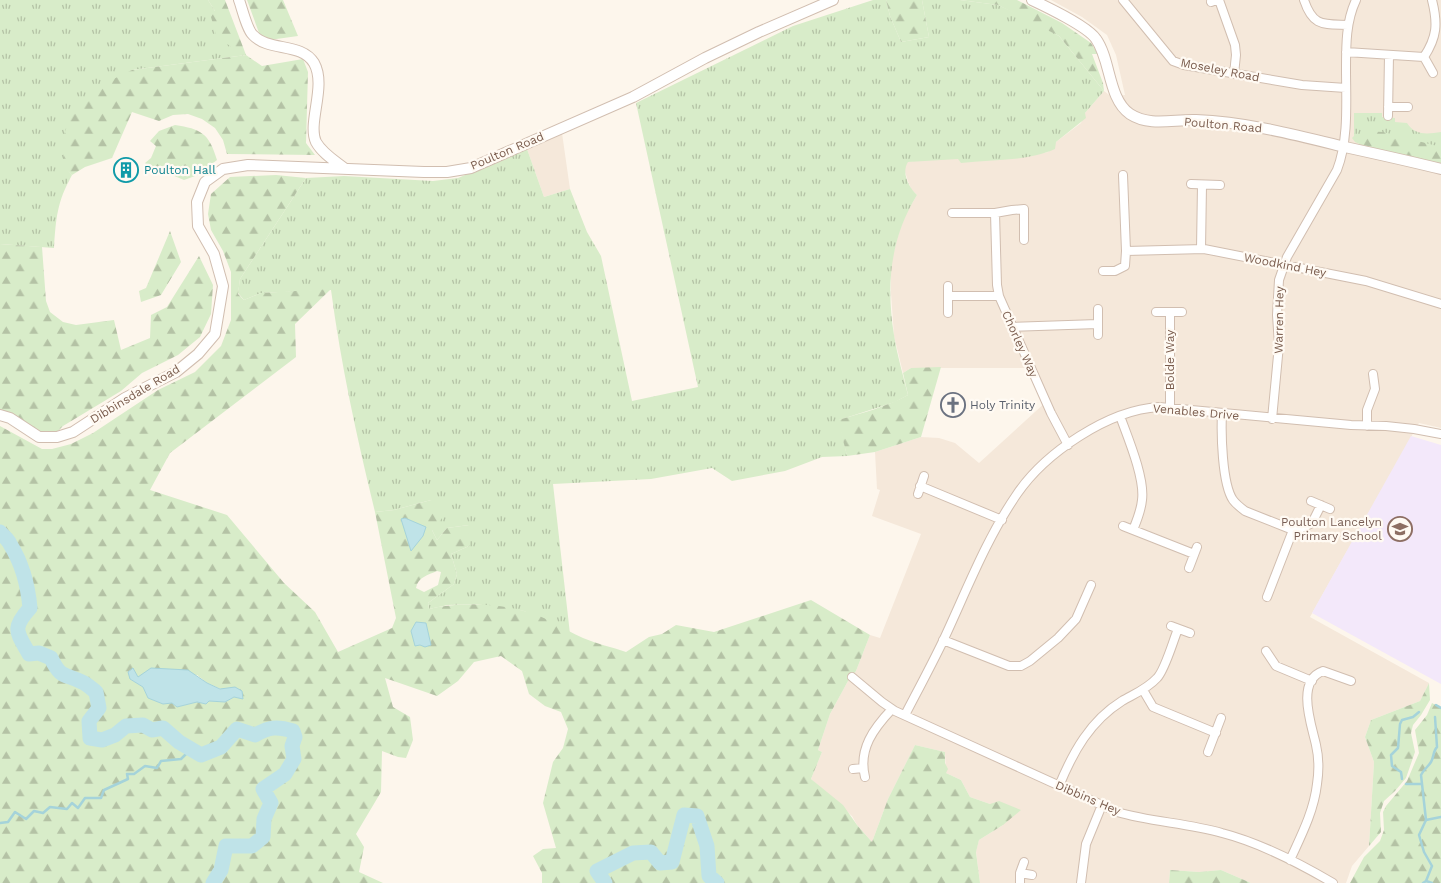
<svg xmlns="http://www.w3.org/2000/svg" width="1441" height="883" font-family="'Work Sans',sans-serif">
	<defs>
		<pattern id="grass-tufts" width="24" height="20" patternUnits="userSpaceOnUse" patternTransform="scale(1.25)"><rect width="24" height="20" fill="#d8ecc9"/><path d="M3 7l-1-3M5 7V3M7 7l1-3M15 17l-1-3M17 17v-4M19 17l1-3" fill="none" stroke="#b4c2a5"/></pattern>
		<pattern id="forest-firs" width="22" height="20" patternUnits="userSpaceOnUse" patternTransform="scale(1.25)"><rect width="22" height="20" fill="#d8ecc9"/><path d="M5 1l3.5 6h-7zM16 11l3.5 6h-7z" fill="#b4c2a5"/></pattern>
	</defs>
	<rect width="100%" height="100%" fill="#fdf6ec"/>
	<path fill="#f5e8da" d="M1051 0H1441V428L1419 423 1310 617 1429 683 1420 701 1371 720 1365 737 1374 762 1369 846 1352 866 1346 883H1251L1221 870 1199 872 1170 870 1169 883H980L976 851 979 840 1003 825 990 804 970 797 961 780 946 773 945 752 915 745 888 799 872 842 857 825 852 816 811 779 822 752 818 750 830 714 848 681 856 671 870 635 880 638 921 534 872 516 880 490 877 489 875 452 921 437 939 438 955 443 979 463 1047 401 1031 368H911L903 373 894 336 891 293V262L900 229 907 212 917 195 911 189 908 181 904 169 907 162 930 159H1007L1048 152 1056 142 1081 123 1085 113 1104 91 1112 97 1125 95 1116 55 1107 35 1082 17Z
		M562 133 570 189 544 197 527 149Z"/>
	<path fill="#f3e8fa" d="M1411 436 1441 445V684L1312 613Z"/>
	<path fill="url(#grass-tufts)" d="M0 0H208L215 11 232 47H243L246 55 132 70 65 167 72 175C57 202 56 218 54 248L0 244Z
		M873 0H886L890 16 901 42 929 37 922 0H960L998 5 1028 19 1059 36 1104 91 1085 113 1086 118 1056 142 1055 149C1026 162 991 159 961 163L958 159 908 162C901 173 909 187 917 195 890 239 886 285 894 335 897 355 903 375 908 395L895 402 839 420 847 456 822 457 785 471 732 481 712 468 651 479 553 484 570 634 524 611 475 604 448 605 429 609 428 603 454 584 457 574 451 554 469 546V525L447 528 437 540 432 530 431 500 394 510 375 512C357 438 341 365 331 290L261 293 244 300 238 293 240 279 306 178 344 176 433 181 458 178 527 149 544 197 570 189 587 232 601 256 632 401 698 387 636 103 793 26Z
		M1354 113H1382V117L1395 118V122L1407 123C1415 136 1428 134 1441 132V163L1364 146 1355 142 1352 138 1354 136Z"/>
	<path fill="url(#forest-firs)" fill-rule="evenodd" d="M208 0H225L243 47H232L217 38 211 17 215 11Z
		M247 0H283L298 36 262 41Z
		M886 0H922L929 37 901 42 890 16Z
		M960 0H1017L1062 23 1091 43 1098 54H1092L1103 83 1104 91 1059 36 998 5Z
		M246 55 262 66 303 59 308 72 306 143 315 155 227 154 223 140 215 128 202 119 188 114 173 115 159 121 132 112 112 158 85 167 72 175 65 168 62 140 74 108 101 85 132 70Z
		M175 125C201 129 209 133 217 160L198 175 184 180 172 175 149 169 145 163 151 158 156 146 150 141 159 131Z
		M1363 131 1383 132 1441 147V163L1359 144Z
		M276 175 306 178 240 279 238 294 244 300 261 293 331 289 295 324 296 357 170 453 150 490 227 515 284 583 315 612 338 652 392 628 396 618 375 512 394 510 431 500 443 517 432 530 437 540 447 528 469 525V546L451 554 457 574 454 584 428 603 429 609C459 602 494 603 524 611 545 616 563 629 583 638 597 644 612 647 626 652L649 637 662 634 676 625 714 632 811 600 870 635 856 671 848 681 830 714 818 750 822 752 811 779 843 805 857 825 872 842 888 799 915 745 945 752V763L948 769 946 773 961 780 970 797 990 804 999 801 1021 810 1003 825 979 840 976 852 980 883H542V873L533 856 543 849 556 848 543 803 553 762 563 748 568 729 561 712 545 706 529 694 522 671 501 656 474 662 458 681 437 696 385 678 393 707 410 717 413 740 406 758 398 757 382 751 381 792 356 834 364 847 359 872 383 883H0V426L42 449H52L71 444 93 433 158 390 195 372 221 346 231 320V272L223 251 211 230 208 214 211 194 230 177ZM437 571 441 572 438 585 424 592 416 588C418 577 428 575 437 571ZM133 669 138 677 197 675 207 683 242 698 234 697 225 702 209 701 206 704 197 702 177 707 172 703 163 704 148 698 143 687 130 679Z
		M170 231 181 262 161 295 141 302 139 291 146 288Z
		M0 244 42 247 46 301 50 312 63 322 76 325 114 320 121 350 150 338 151 315 167 307 199 256 213 285 211 314 200 337 178 355 142 373 121 391 63 426 55 434H44L0 412Z
		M941 367 921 437 875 452 847 456 838 420C862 413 886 407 908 395L903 373 911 368Z
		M1429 683 1430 700 1421 715 1413 725 1411 733 1415 752 1406 778 1395 791 1384 801 1380 813 1381 832 1369 846 1374 762 1365 737 1371 720 1420 701Z
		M1432 703 1441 708V883H1350L1364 857 1380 841 1384 830 1383 812 1386 806 1407 781 1419 753 1415 730 1427 715Z
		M1170 870 1199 872 1221 870 1251 883H1169Z"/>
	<path fill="#bfe3e8" stroke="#a5d3da" d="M405 518 426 527 423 536 411 551 401 519Z
		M416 622 426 623 431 645 425 647 420 645 415 646 411 631Z
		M133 668 138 677 151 668 188 670 207 683 220 689 235 687 242 691 243 699 234 697 225 702 209 701 206 704 197 702 177 707 172 703 163 704 148 698 143 687 130 679 128 672Z"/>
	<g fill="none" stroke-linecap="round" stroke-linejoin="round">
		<path stroke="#a5d3da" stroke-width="2.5" d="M1436 705 1441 708
			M1402 779 1401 772 1392 766 1391 755 1398 748 1400 724 1402 720 1413 717 1419 712
			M1406 784H1421
			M1426 820 1441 817
			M0 823 8 822 15 812 26 819 34 811 43 813 50 807 67 809 72 803 78 808 85 798H101L104 790 128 779 127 774H134L145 766 157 768 161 761 181 759 191 749
			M1426 881 1432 883
			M1423 883 1426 881 1432 866 1424 852 1419 835 1426 820 1421 775C1424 769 1428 767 1431 762 1434 757 1433 751 1437 747L1435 717"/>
		<path stroke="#bfe3e8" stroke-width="15" d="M0 532C3 536 8 539 10 544 22 563 28 586 30 608 11 629 17 632 29 654L39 653 51 658C61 679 64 673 82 682 87 684 92 689 96 692L99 708 89 721 90 738 102 740 115 735 126 726 143 725 152 730 163 728 179 742 201 755 221 747 237 729 255 735C269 727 277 726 293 731L295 737 292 746 294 759 285 774 263 789 271 803 264 819 263 837 252 846H226L221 870 213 883
			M605 883 597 871 633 853 651 852 660 863 672 862 684 815 697 816 707 846 709 876 717 883"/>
		<defs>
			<path id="minor" d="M1123 0 1173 61 1184 65 1302 85 1346 88
				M1219 0 1235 45 1236 55 1234 74
				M1304 0C1313 27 1323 24 1348 25
				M1211 2 1216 0
				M1346 52 1424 57
				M1424 57C1437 37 1438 24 1432 0
				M1424 57 1433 73
				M1388 107H1408
				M1388 116 1389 55
				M1191 184 1220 185
				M952 213H995L1012 210 1024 209V240
				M995 213 997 285 999 296 1051 413 1068 445
				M1201 249 1202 185
				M1126 251 1204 249 1366 281 1441 304
				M1103 271H1115L1125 266 1126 251 1123 175
				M948 296H999
				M1098 309V335
				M1156 312H1182
				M948 313V286
				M1012 327 1098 324
				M1170 408V312
				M1222 413C1221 433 1222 484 1233 500 1236 504 1241 508 1245 511L1293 530 1300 529 1312 523 1321 505
				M1120 416C1128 438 1145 478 1142 500 1141 511 1137 520 1133 530
				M1272 419 1279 345 1277 315 1279 280 1287 257 1337 170C1349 139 1346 101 1346 68 1346 45 1346 21 1356 0
				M1367 426V410L1375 389 1373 374
				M920 486 1002 520
				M918 494 924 476
				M1311 501 1330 509
				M1123 526 1194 554
				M1189 568 1197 547
				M1267 597 1293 530
				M1171 626 1190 633
				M943 640 1009 666H1021L1030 661 1058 638 1076 619 1091 585
				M1266 651 1276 666 1312 681
				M852 677 882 702 895 711 1117 812C1151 822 1187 823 1222 833 1261 843 1299 863 1333 883
				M1143 690 1153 707 1216 733
				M905 715C918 690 931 666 943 641 966 592 986 539 1017 494 1045 453 1108 410 1159 407L1351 425 1386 426 1414 429 1441 434
				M1208 752 1221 718
				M853 769 863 768
				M865 777C858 749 874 728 892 709
				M1059 786C1073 752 1090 721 1122 701 1134 694 1147 689 1157 678 1165 670 1173 641 1178 629
				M1290 860C1301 836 1314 811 1317 784 1319 771 1319 758 1316 745 1312 726 1295 681 1323 671L1351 681
				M1020 873 1032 875
				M1020 883V873L1024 862
				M1081 883 1086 844 1102 805"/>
			<path id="tertiary" d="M239 0C242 8 247 30 253 35 269 52 301 42 314 63 327 86 307 123 316 142 322 153 335 161 344 168
				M1032 0C1047 7 1088 27 1096 39 1111 60 1108 99 1130 114 1150 127 1174 119 1196 120 1247 122 1296 135 1345 147 1377 154 1409 161 1441 169
				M0 415 10 418 39 437H57L73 432 125 398 176 372 198 354 215 334 223 286 214 254 198 226 197 202 205 182 223 169 248 165 424 172H447L471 168 633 97 705 58 759 32 833 0"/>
		</defs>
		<use href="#minor" stroke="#d1beb0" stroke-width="10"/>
		<use href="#tertiary" stroke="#d1beb0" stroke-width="12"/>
		<use href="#minor" stroke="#fff" stroke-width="8"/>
		<use href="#tertiary" stroke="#fff" stroke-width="10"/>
	</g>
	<defs>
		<symbol id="building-ring" viewBox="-11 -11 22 22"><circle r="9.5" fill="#fffaf3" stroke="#0f9aa8" stroke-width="1.5"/><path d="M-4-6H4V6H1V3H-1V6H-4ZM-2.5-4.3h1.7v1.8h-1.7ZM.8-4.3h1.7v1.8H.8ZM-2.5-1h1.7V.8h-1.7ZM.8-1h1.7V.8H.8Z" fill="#0f9aa8"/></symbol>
		<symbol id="church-ring" viewBox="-11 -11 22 22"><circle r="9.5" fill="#fffaf3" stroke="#6b7280" stroke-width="1.5"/><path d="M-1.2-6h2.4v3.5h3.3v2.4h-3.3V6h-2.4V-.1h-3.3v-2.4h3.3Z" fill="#6b7280"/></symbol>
		<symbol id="school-ring" viewBox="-11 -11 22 22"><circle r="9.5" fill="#fffaf3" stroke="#8d6e63" stroke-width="1.5"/><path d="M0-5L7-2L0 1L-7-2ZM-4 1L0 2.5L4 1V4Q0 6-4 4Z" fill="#8d6e63"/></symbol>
	</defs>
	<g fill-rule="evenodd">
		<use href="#building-ring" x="112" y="156" width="28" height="28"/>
		<use href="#church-ring" x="939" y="391" width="28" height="28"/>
		<use href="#school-ring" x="1386" y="515" width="28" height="28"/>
	</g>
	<g text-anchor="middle" stroke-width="4.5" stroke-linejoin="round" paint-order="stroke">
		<g font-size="12" fill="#7a5c4d" stroke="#fffaf3">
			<text transform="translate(1220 70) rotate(11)" y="4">Moseley Road</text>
			<text transform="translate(1223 125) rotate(5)" y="4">Poulton Road</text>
			<text transform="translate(507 151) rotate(-23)" y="4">Poulton Road</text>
			<text transform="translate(1285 265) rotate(11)" y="4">Woodkind Hey</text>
			<text transform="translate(1279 320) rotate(-89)" y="4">Warren Hey</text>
			<text transform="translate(1020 344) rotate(66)" y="4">Chorley Way</text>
			<text transform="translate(1170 360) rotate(-90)" y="4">Bolde Way</text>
			<text transform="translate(135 394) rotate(-31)" y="4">Dibbinsdale Road</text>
			<text transform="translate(1196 412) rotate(5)" y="4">Venables Drive</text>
			<text transform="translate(1088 798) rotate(23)" y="4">Dibbins Hey</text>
		</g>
		<g font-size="12" fill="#0d838f" stroke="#fffaf3" text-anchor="start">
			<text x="144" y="174">Poulton Hall</text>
		</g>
		<g font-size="12" fill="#5b616d" stroke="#fffaf3" text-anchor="start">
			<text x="970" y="409">Holy Trinity</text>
		</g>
		<g font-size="12" fill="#785e54" stroke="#fffaf3" text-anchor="end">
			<text x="1382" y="526">Poulton Lancelyn<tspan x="1382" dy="14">Primary School</tspan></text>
		</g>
	</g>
</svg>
